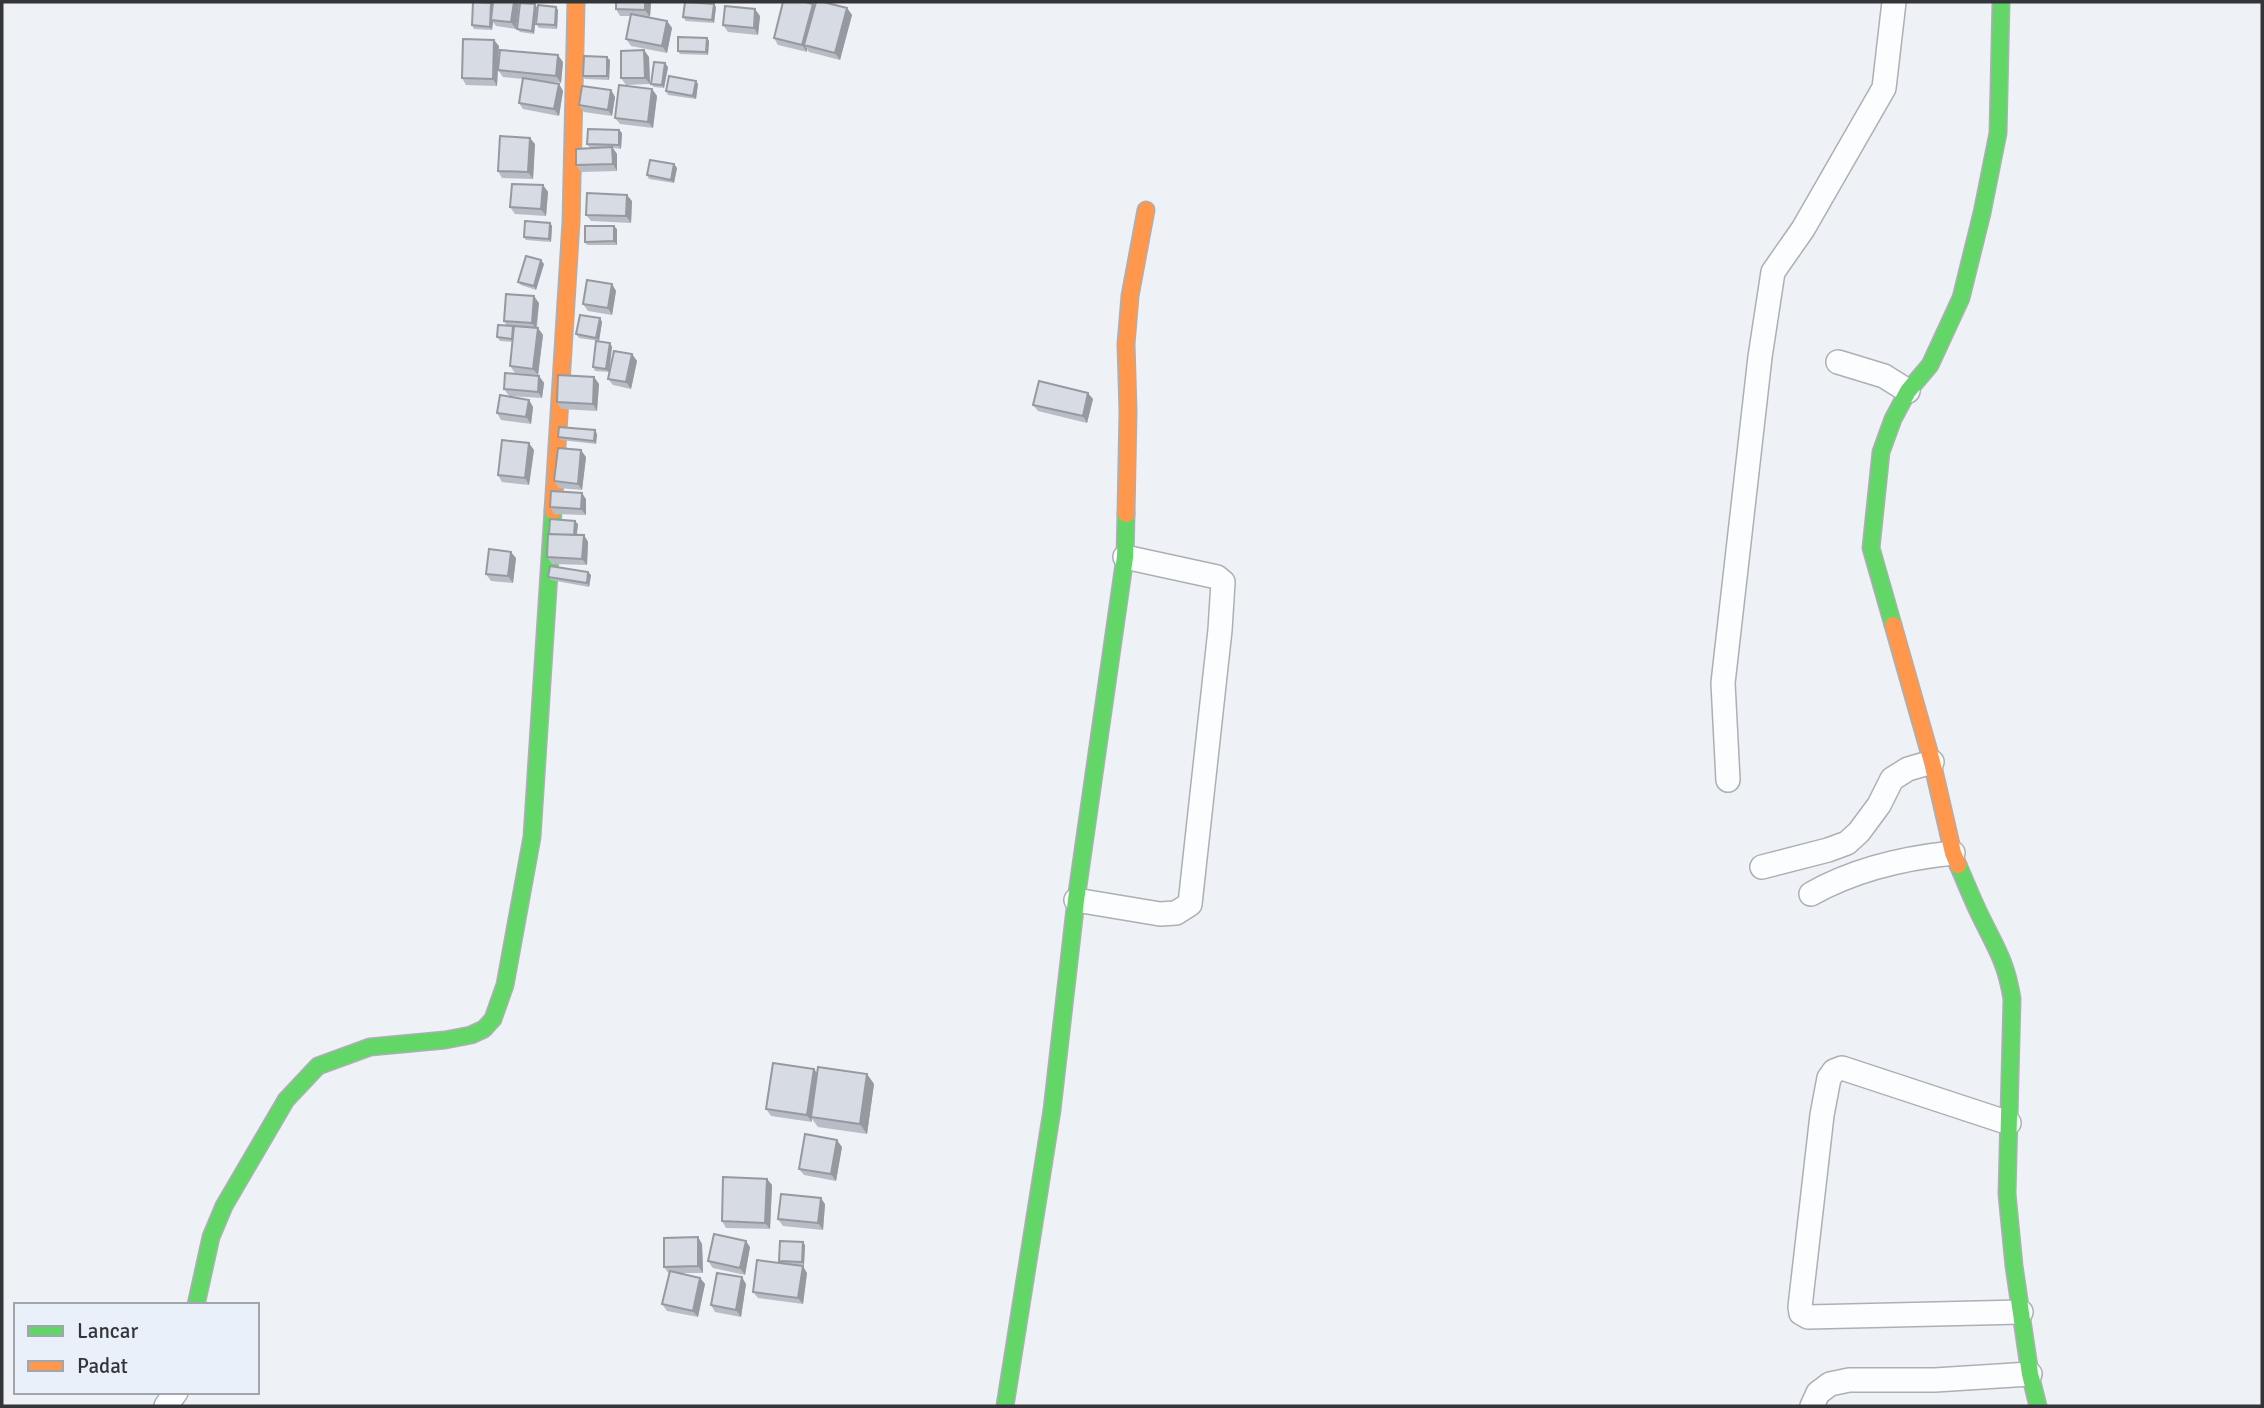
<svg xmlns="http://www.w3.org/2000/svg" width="2264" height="1408" font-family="Signika,sans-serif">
	<rect width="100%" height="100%" fill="#eef1f6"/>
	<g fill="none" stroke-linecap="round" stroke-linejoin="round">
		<defs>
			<path id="street" d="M1838 362 1884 376 1908 391
				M1728 780 1723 683 1760 357 1773 272 1803 229 1884 88 1894 2
				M1762 867 1828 850 1847 843 1859 832 1879 805 1892 779 1908 769 1932 762
				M1811 894C1855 869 1904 858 1953 853
				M1076 900 1160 914 1176 913 1190 904 1220 630 1223 582 1217 577 1125 557
				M2009 1123 1842 1068 1834 1071 1829 1078 1822 1115 1800 1307 1801 1313 1808 1317 2021 1312
				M166 1406 176 1392
				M1812 1406 1818 1393 1830 1384 1849 1380H1935L2030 1374"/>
			<path id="fast" d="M1893 625 1871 548 1881 452 1893 419 1908 391 1930 365 1961 298 1982 213 1998 133 2001 2
				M1958 865C1965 881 1971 896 1978 911 1994 945 2006 960 2012 999L2007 1194 2014 1266 2030 1374 2038 1406
				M196 1305 211 1237 224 1206 286 1100 318 1066 370 1047 445 1040 471 1035 484 1029 493 1019 505 985 532 837 553 511
				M1005 1406 1052 1110 1076 900 1125 557 1126 514"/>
			<path id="slow" d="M553 511 571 222 576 2
				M1126 514 1128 411 1126 344 1130 296 1146 210
				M1893 625 1932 762 1953 853 1958 865"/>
		</defs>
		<use href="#street" stroke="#adafb3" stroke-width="26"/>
		<use href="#fast" stroke="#adafb3" stroke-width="19"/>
		<use href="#slow" stroke="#adafb3" stroke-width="19"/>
		<use href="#street" stroke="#fcfdfe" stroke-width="23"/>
		<use href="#fast" stroke="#63d668" stroke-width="16"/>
		<use href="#slow" stroke="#ff974d" stroke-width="16"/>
	</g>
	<path fill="#b8bcc4" d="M616 2H651L650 17H645L667 21 672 28 667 53 631 46 626 39 631 16H620L616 9Z
		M491 3 493 5 519 4 516 29 496 26 493 22 492 30 474 29 472 25Z
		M535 4 537 8 534 34 520 32 517 29Z
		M813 4 815 7 847 8 852 15 840 60 809 52 807 49V52L778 45 774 38Z
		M556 7 558 10 557 29 539 28 536 24Z
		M716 7 714 23 686 21 683 17Z
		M760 16 758 35 728 32 723 25Z
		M707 38 709 41 708 55 680 54 678 51Z
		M499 46 497 86 466 85 462 78Z
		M649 57 650 84 626 85 621 78Z
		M610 60 609 80 585 79 583 76Z
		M563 62 561 83 532 80 559 84 563 91 559 116 523 109 519 103 523 79 503 77 498 70Z
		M668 67 664 88 654 87 651 84Z
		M698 84 696 99 668 95 666 91Z
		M652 89 657 96 653 128 620 124 615 118Z
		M611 90 615 97 612 116 584 112 579 105Z
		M619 130 622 133 621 149 613 148 617 154V171L581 172 576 165 590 148 587 144Z
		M535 144 533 179 502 178 498 171Z
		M674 164 677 168 674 183 649 179 647 175Z
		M543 185 548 192 546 216 515 214 510 207Z
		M632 201 631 223 591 221 586 215Z
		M550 223 552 226 551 242 526 240 524 237Z
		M617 229V245H587L585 242Z
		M544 264 536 290 521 285 518 282Z
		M612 284 616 291 612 315 588 311 583 304Z
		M539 303 537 328 543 335 538 375 515 373 510 366 513 342 500 341 497 337 507 326 504 321Z
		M600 318 602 322 599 341 579 338 576 334Z
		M610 343 612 347 609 372 595 371 593 367Z
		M632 354 637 361 631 389 613 385 608 379Z
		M539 376 544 383 542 398 509 396 504 389Z
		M594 377 599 384 597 411 561 409 557 402Z
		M1093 399 1087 423 1038 411 1033 405Z
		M529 400 533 407 531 424 501 420 497 413Z
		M597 434 596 444 561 440 558 437Z
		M534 450 529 485 502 482 498 475Z
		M586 457 582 490 559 488 554 481Z
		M586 499V515L554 514 550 507Z
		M578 524 577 535H584L588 542 587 565 552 564 547 557Z
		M516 558 513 583 491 581 486 574Z
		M588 572 591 575 589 587 551 580 548 577Z
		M817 1073 867 1074 874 1084 867 1134 818 1127 812 1119V1122L771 1116 766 1109Z
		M842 1147 836 1181 804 1175 799 1169Z
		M767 1179 772 1185 770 1229 726 1228 722 1221Z
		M825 1204 823 1230 783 1226 778 1219Z
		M698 1237 702 1244 703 1273H680L700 1278 705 1284 698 1317 667 1311 662 1304 669 1274 664 1267Z
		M805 1245 804 1265H795L807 1273 803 1304 758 1298 753 1292 780 1263 779 1261Z
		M750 1247 745 1275 713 1268 708 1261Z
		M746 1284 741 1317 715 1312 711 1305Z"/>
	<path fill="#9699a0" d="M514 2H517L519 4 516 29 511 22Z
		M645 2H651L650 17 645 10Z
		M491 3 494 7 491 20 493 22 492 30 490 27Z
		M535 4 537 8 534 34 532 31Z
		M714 4 716 7 714 23 712 20Z
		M813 4 817 10 804 45 807 49V52L802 45Z
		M556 7 558 10 557 29 555 25Z
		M847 8 852 15 840 60 835 53Z
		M755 9 760 16 758 35 754 28Z
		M667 21 672 28 667 53 662 46Z
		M707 38 709 41 708 55 706 52Z
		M494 40 499 46 497 86 493 79Z
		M644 50 649 57 650 84 645 78Z
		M558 55 563 62 561 83 556 76Z
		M607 57 610 60 609 80 607 76Z
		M665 63 668 67 664 88 662 85Z
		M696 81 698 84 696 99 693 96Z
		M559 84 563 91 559 116 554 109Z
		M652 89 657 96 653 128 648 122Z
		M611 90 615 97 612 116 608 110Z
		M619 130 622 133 621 149 619 145Z
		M530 138 535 144 533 179 528 172Z
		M612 147 617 154V171L613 164Z
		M674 164 677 168 674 183 671 180Z
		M543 185 548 192 546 216 541 209Z
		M627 195 632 201 631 223 626 216Z
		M550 223 552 226 551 242 549 239Z
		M614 226 617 229V245L614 241Z
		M541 260 544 264 536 290 534 286Z
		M612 284 616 291 612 315 608 308Z
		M534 296 539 303 536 329 532 323Z
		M600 318 602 322 599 341 596 338Z
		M538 328 543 335 538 375 533 369Z
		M610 343 612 347 609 372 606 369Z
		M632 354 637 361 631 389 626 382Z
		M539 376 544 383 542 398 538 392Z
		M594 377 599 384 597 411 593 404Z
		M1088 393 1093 399 1087 423 1083 416Z
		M529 400 533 407 531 424 526 417Z
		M595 430 597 434 596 444 594 441Z
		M529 443 534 450 529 485 525 478Z
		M581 450 586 457 582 490 578 484Z
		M582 493 586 499V515L581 509Z
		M575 521 578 524 576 539 574 536Z
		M584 535 588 542 587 565 582 559Z
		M511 552 516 558 513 583 508 576Z
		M588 572 591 575 589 587 587 583Z
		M814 1069 819 1076 811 1117 812 1122 807 1115Z
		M867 1074 874 1084 867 1134 860 1124Z
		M837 1140 842 1147 836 1181 831 1174Z
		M767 1179 772 1185 770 1229 765 1223Z
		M821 1198 825 1204 823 1230 818 1223Z
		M698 1237 702 1244 703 1273 698 1266Z
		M746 1241 750 1247 745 1275 740 1268Z
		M803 1242 805 1245 804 1265 802 1262Z
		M803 1266 807 1273 803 1304 798 1298Z
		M742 1277 746 1284 741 1317 736 1310Z
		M700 1278 705 1284 698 1317 693 1311Z"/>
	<path fill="#d6dbe4" stroke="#9699a0" stroke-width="2" d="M473 2 491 3 490 27 472 25Z
		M493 2H514L511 22 491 20Z
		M616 2H645V10L616 9Z
		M685 2 714 4 712 20 683 17Z
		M783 2H805L813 4 802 45 774 38Z
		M816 2H823L847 8 835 53 804 45Z
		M520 3 535 4 532 31 517 29Z
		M538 5 556 7 555 25 536 24Z
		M725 6 755 9 754 28 723 25Z
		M631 14 667 21 662 46 626 39Z
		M678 37 707 38 706 52 678 51Z
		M463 39 494 40 493 79 462 78Z
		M500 50 558 55 556 76 498 70Z
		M644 50 645 78H621V51Z
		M584 56 607 57V76H583Z
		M654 62 665 63 662 85 651 84Z
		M669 76 696 81 693 96 666 91Z
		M523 78 559 84 554 109 519 103Z
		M619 85 652 89 648 122 615 118Z
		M582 86 611 90 608 110 579 105Z
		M588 129 619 130V145L587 144Z
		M500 136 530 138 528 172 498 171Z
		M612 147 613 164 576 165V149Z
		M650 160 674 164 671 180 647 175Z
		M512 184 543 185 541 209 510 207Z
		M587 193 627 195 626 216 586 215Z
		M525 221 550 223 549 239 524 237Z
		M585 226H614V241L585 242Z
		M526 256 541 260 534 286 518 282Z
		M587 280 612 284 608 308 583 304Z
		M506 294 534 296 532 323 504 321Z
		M580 315 600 318 596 338 576 334Z
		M498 325 513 326 512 339 497 337Z
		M514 326 538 328 533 369 510 366Z
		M596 341 610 343 606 369 593 367Z
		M614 351 632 354 626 382 608 379Z
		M505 373 539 376 538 392 504 389Z
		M558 375 594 377 593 404 557 402Z
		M1039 381 1088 393 1083 416 1033 405Z
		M500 395 529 400 526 417 497 413Z
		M559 427 595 430 594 441 558 437Z
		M502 440 529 443 525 478 498 475Z
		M558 448 581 450 578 484 554 481Z
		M551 491 582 493 581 509 550 507Z
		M550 519 575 521 574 535 549 534Z
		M548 534 584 535 582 559 547 557Z
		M489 549 511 552 508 576 486 574Z
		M550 566 588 572 587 583 548 577Z
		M773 1063 814 1069 807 1115 766 1109Z
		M818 1067 867 1074 860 1124 811 1117Z
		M805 1134 837 1140 831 1174 799 1169Z
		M723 1177 767 1179 765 1223 722 1221Z
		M781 1194 821 1198 818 1223 778 1219Z
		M714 1234 746 1241 740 1268 708 1261Z
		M698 1237V1266L664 1267V1238Z
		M780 1241 803 1242 802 1262 779 1261Z
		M757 1260 803 1266 798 1298 753 1292Z
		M670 1271 700 1278 693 1311 662 1304Z
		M717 1273 742 1277 736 1310 711 1305Z"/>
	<rect width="2264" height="1408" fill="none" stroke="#333539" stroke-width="7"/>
	<rect x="14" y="1303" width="245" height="91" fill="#eaf0f9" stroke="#a1a5ac" stroke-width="2"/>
	<rect x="28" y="1326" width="35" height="10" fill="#63d668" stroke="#a1a5ac" stroke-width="2"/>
	<text x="77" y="1338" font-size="21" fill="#333539">Lancar</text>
	<rect x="28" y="1361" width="35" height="10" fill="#ff974d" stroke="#a1a5ac" stroke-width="2"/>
	<text x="77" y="1373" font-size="21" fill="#333539">Padat</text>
</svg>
